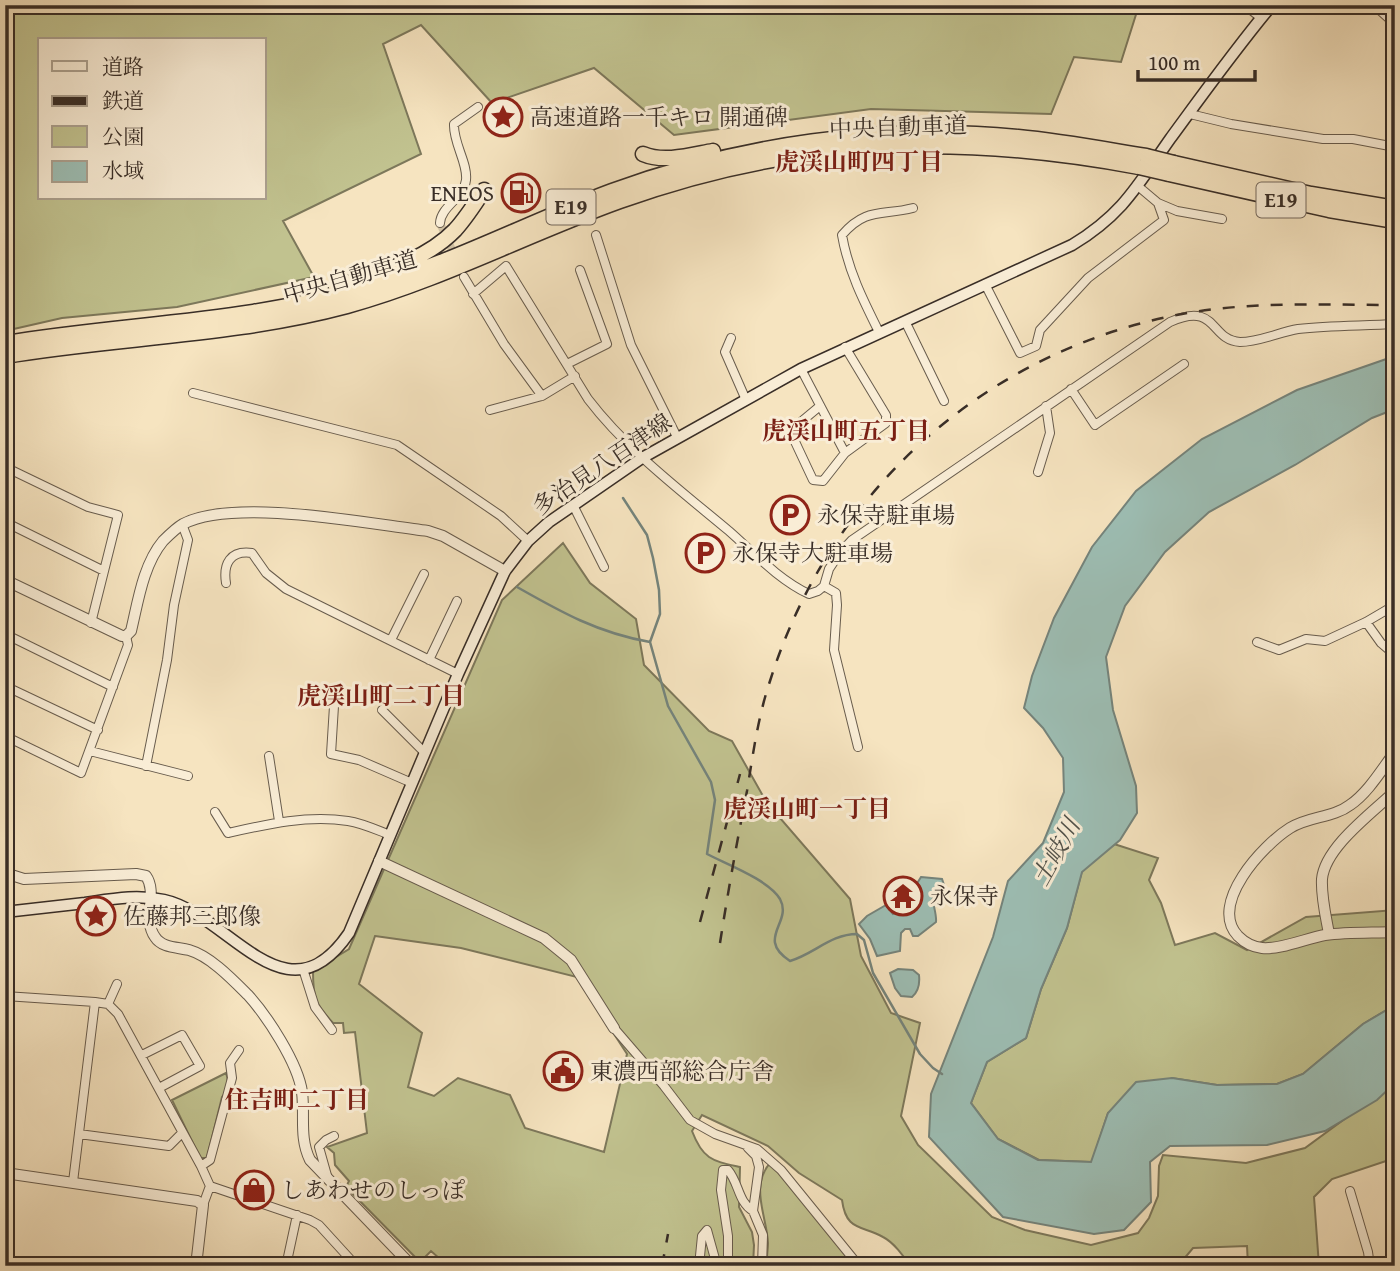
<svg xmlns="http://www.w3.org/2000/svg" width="1400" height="1271" font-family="'Gentium Book Plus','Noto Serif JP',serif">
	<rect width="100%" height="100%" fill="#f6e4c0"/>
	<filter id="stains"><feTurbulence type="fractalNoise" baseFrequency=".00286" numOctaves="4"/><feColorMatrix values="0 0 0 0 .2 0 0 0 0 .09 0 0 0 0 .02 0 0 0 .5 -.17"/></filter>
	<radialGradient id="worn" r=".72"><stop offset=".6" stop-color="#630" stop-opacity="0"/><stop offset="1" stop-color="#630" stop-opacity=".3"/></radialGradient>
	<path fill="#c1c28f" stroke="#7d785b" stroke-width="2" fill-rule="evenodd" d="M5 5H1139L1121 62 1074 57 1051 114 871 109 674 135 594 68 492 103 421 25 383 44 421 154 283 221 314 277 177 307 62 318 5 331ZM40 40H264V198H40Z
		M563 543 590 583 636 619 644 665 709 731 732 741 767 803 850 899 861 956 891 1013 920 1023 901 1116 918 1145 992 1217 1025 1230 1091 1245 1138 1233 1149 1218 1158 1196 1159 1166 1163 1155 1246 1163 1305 1148 1395 1082V1158L1332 1179 1314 1197 1319 1266H1248L1247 1246 1193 1248 1178 1266H910C904 1256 893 1242 883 1237 861 1225 846 1231 842 1200L799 1173 768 1146 702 1115 692 1131C703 1160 713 1161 740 1167L739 1207 752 1232 754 1245 753 1266H657L641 1259 636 1266H448L431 1251 420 1262 346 1187 349 1181 335 1165 334 1153 327 1147 367 1133 355 1032 344 1033 343 1023H333C315 1003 313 999 313 971L349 949 502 600ZM375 936 461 948 577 977 627 1054 604 1152 525 1128 510 1095 458 1078 434 1096 408 1087 422 1033 359 984Z
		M1114 844 1158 858 1149 880 1161 903 1175 945 1215 933 1247 950 1306 917 1395 910V1005L1363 1024 1303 1074 1277 1084 1217 1085 1172 1078 1108 1113 1092 1162 1039 1160 998 1139 971 1103 987 1062 1026 1038 1041 989 1067 928 1082 871Z
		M226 1073C229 1081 228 1091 222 1097L207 1158H200L172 1100Z
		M771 1162 856 1266H767C766 1258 768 1251 768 1243 767 1217 749 1185 771 1162Z"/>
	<path fill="#9dbeb4" stroke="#75847c" stroke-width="2" d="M1395 356V409L1372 418 1295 465 1209 512 1165 552 1125 606 1106 657 1113 710 1136 786 1137 813 1120 840 1082 872 1067 928 1041 989 1026 1038 987 1062 971 1103 998 1139 1038 1160 1091 1162 1108 1113 1136 1082 1172 1078 1217 1085 1277 1084 1303 1074 1363 1024 1395 1005V1083L1377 1100 1325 1131 1267 1145 1170 1146 1150 1162 1151 1202 1124 1230 1094 1234 1003 1217 929 1137 931 1094 993 937 1008 881 1043 843 1064 792 1063 758 1043 728 1024 708 1032 676 1054 618 1092 547 1136 491 1202 439 1297 390Z
		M921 877 942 879 944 885 942 889 933 892C931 901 937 913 936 922L918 936H913L910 929H905L901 933 900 951 877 956 870 939 859 924 867 916 886 905 893 914 913 906 917 901 914 895 909 892 908 885H916Z
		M898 969 913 970 919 975C920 984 919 991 912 997L901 996 895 988 890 973Z"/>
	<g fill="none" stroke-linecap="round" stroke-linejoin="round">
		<path stroke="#75847c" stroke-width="2.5" d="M623 498 647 535 653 558 659 590 660 614 650 642 668 706 711 782 715 800 707 854C726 864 769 880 780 899 793 923 755 938 790 961 814 954 831 934 857 934L864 940 873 973 920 1054 933 1068 942 1074
			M517 587C561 612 598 633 650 642"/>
		<path stroke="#d0c0a1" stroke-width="8" stroke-dasharray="8 4" stroke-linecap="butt" d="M440 223 456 259"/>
		<defs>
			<path id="minor" d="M1245 5 1261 18
				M1374 5 1395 24
				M1190 114 1231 124 1323 139H1353L1395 147
				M1158 203 1177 211 1222 219
				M440 223C441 206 464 198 466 180 468 163 453 143 454 124L478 107
				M596 235 631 345 677 437
				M464 277 504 344 542 396
				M985 284 1020 353 1036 346 1040 330 1088 278 1164 220 1158 203 1139 187
				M473 294 506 266 588 399C627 450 680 490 729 531 754 553 779 580 809 594L818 591 824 586 829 569 839 554 852 540 1170 322C1218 301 1209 340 1240 342 1259 342 1280 332 1298 329 1330 325 1363 326 1395 324
				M905 321 944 401
				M879 332C863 300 848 270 842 235 866 207 882 216 913 208
				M731 338 725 352 746 400
				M567 364 607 344 580 270
				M801 369 845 453
				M1071 389 1095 425 1184 364
				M193 393 397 445 501 516 528 541
				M820 406 790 431 813 480 823 481 845 453 886 423V415L845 347
				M490 410 542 396 575 376
				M5 467 88 507 118 515 91 623
				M1038 472 1050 433 1046 406
				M573 505 604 567
				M5 522 104 571
				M226 583C223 564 230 550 252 553L266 573 286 589 458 674
				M824 586 836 593 837 605 834 650 858 747
				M1366 622 1381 643 1395 655
				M5 634 113 687
				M391 640 424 574
				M1257 642 1279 650 1306 639 1325 641 1366 622 1395 605
				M429 660 457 601
				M5 686 98 730
				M335 690 331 754 359 760 412 783
				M382 710 425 753
				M5 736 81 773 128 645 126 636
				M90 751 188 776
				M269 756 279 821
				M146 766 167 660 174 605 188 540 182 524
				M215 812 228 833C268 824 307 815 348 821 362 823 377 830 390 835
				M303 969 315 1007 332 1030
				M5 996 95 1002 108 1004 118 1014 201 1166 210 1186 203 1205
				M108 1004 117 984
				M614 1028 664 1086 690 1120 715 1134 757 1149 781 1170 859 1266
				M142 1055 182 1035 200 1066 159 1088
				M79 1134 169 1146 182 1133
				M748 1148 756 1156 759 1167 753 1211 763 1235 762 1266
				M201 1166 210 1160 232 1078 230 1063 239 1050
				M328 1179 319 1147 326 1140 334 1136
				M73 1182 95 1002
				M210 1186 310 1220 319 1225 350 1259 352 1266
				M1350 1191 1368 1252 1370 1266
				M286 1266 297 1215
				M699 1266 702 1236 707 1230 717 1266
				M728 1266V1236L721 1190 723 1170H728C739 1183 738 1202 753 1211"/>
			<path id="tertiary" d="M5 580 122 636H126L131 631C138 602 143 565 163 541 169 535 176 528 183 524 235 497 369 524 428 531L443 536 505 571
				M1395 752C1382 769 1368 793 1350 805 1333 818 1309 816 1290 828 1263 845 1208 904 1238 936 1244 942 1253 947 1262 948 1280 950 1307 938 1325 935 1348 932 1372 933 1395 932
				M379 861 544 938 571 960 614 1028
				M5 873 24 879 136 874 146 876C158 893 142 919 155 937 162 948 177 947 189 950 210 956 232 979 248 995 267 1016 298 1063 302 1092 305 1115 299 1138 310 1160L412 1266
				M1329 934C1326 917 1321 897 1322 879 1325 847 1372 813 1395 791
				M5 1173 197 1201 203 1205 196 1266"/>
			<path id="secondary" d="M5 912C32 909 58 906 85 903 112 899 136 894 164 900 229 914 286 1026 349 933L458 674 505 571 528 541 549 522 642 458 801 369 1072 245C1123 214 1137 186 1170 139 1203 94 1236 48 1272 5"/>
			<path id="motorway" d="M643 154C664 163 691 155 713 151
				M1174 163 1311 194 1395 208
				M1169 174 1329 210 1395 221
				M336 287C377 273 424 262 455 230 466 218 475 204 484 190
				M5 343C127 323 252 322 371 286 454 262 531 221 612 191 741 144 881 124 1018 137 1061 141 1103 149 1146 156
				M5 356C119 337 235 336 347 306 441 280 528 234 620 201 795 138 957 133 1139 167"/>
		</defs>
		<use href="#minor" stroke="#685c4d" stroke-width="10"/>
		<use href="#tertiary" stroke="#685c4d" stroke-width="12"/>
		<use href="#secondary" stroke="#392e27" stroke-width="13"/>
		<use href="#motorway" stroke="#392e27" stroke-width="17"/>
		<use href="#minor" stroke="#f9edd6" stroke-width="8"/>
		<use href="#tertiary" stroke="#f9edd6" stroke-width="10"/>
		<use href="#secondary" stroke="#f9edd6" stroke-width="10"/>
		<use href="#motorway" stroke="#f6e4c0" stroke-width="14"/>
		<path stroke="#392e27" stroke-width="2.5" stroke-dasharray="12 12" stroke-linecap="butt" d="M700 922 740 774
			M720 943C728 892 737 841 747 791 753 754 758 717 770 681 830 490 985 351 1182 314 1252 301 1324 305 1395 305
			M662 1266 668 1234"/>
		<defs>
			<path id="motorway-bridge" d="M1146 156 1174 163
				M1139 167 1169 174"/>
		</defs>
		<use href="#motorway-bridge" stroke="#392e27" stroke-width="17" stroke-linecap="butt"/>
		<use href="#motorway-bridge" stroke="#f6e4c0" stroke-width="14"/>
	</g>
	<defs>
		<symbol id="sight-ring" viewBox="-11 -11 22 22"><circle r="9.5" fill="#f9edd6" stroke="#8f2418" stroke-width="1.5"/><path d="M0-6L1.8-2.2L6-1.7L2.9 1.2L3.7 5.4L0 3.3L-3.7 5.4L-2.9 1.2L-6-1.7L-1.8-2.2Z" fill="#8f2418"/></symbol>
		<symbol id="fuel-ring" viewBox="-11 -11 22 22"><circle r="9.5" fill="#f9edd6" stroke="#8f2418" stroke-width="1.5"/><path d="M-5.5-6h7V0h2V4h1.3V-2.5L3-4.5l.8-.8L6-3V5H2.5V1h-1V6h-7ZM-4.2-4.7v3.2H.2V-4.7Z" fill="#8f2418"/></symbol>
		<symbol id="parking-ring" viewBox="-11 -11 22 22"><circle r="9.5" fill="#f9edd6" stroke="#8f2418" stroke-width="1.5"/><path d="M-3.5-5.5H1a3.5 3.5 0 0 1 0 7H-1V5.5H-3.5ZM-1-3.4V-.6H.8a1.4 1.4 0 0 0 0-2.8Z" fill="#8f2418"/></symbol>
		<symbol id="temple-ring" viewBox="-11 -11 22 22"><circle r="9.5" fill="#f9edd6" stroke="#8f2418" stroke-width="1.5"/><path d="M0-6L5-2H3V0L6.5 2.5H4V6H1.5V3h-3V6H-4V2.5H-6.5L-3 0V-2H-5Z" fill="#8f2418"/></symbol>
		<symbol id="civic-ring" viewBox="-11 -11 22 22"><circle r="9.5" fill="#f9edd6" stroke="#8f2418" stroke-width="1.5"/><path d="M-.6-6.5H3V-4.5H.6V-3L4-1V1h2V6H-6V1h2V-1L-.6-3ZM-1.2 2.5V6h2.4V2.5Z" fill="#8f2418"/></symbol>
		<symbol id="shop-ring" viewBox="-11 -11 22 22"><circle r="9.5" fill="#f9edd6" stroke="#8f2418" stroke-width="1.5"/><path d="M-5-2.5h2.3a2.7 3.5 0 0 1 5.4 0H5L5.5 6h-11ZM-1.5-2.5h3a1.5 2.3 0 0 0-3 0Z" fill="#8f2418"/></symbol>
	</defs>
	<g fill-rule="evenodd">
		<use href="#sight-ring" x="481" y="95" width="44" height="44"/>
		<use href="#fuel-ring" x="499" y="171" width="44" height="44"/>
		<use href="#parking-ring" x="768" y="493" width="44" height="44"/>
		<use href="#parking-ring" x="683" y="531" width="44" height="44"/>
		<use href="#temple-ring" x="881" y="874" width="44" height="44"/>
		<use href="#sight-ring" x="74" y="894" width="44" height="44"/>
		<use href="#civic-ring" x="541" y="1049" width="44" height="44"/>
		<use href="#shop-ring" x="232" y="1168" width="44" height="44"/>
	</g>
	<g text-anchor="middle" stroke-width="6" stroke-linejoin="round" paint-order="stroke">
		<g fill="#f9edd6" stroke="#73675c" stroke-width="2">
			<rect x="1256.5" y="182.5" width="49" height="35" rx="5"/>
			<rect x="546.5" y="189.5" width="49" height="35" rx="5"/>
		</g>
		<g font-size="21" font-weight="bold" fill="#392e27">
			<text x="1281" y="207">E19</text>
			<text x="571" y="214">E19</text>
		</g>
		<g font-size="23" fill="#392e27" stroke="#f9edd6" text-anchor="start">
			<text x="530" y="125">高速道路一千キロ 開通碑</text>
			<text x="494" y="201" text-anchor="end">ENEOS</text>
			<text x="817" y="523">永保寺駐車場</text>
			<text x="732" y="561">永保寺大駐車場</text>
			<text x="930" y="904">永保寺</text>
			<text x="123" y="924">佐藤邦三郎像</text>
			<text x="590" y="1079">東濃西部総合庁舎</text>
			<text x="281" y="1198">しあわせのしっぽ</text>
		</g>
		<g font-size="23" fill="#392e27" stroke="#f9edd6">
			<text transform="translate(898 127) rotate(-2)" y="8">中央自動車道</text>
			<text transform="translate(350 277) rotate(-16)" y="8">中央自動車道</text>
			<text transform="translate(602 464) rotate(-34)" y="8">多治見八百津線</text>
		</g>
		<g font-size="24" font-weight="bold" fill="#7a1f14" stroke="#f9edd6">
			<text x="859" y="170">虎渓山町四丁目</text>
			<text x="846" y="439">虎渓山町五丁目</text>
			<text x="381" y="704">虎渓山町二丁目</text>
			<text x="807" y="817">虎渓山町一丁目</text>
			<text x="297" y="1108">住吉町二丁目</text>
		</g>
		<g font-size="24" font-style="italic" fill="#52524a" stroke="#f9edd6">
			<text transform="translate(1056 852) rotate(-61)" y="8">土岐川</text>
		</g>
	</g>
	<rect width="1400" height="1271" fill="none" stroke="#f6e4c0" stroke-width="28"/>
	<rect x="7" y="7" width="1386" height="1257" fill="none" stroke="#392e27" stroke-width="3.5"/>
	<rect x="14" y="14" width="1372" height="1243" fill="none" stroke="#392e27" stroke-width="2"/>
	<rect x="38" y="38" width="228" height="161" fill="#f9edd6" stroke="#aca190" stroke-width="2"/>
	<rect x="52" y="61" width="35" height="10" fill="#f9edd6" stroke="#aca190" stroke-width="2"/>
	<text x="102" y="74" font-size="21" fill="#392e27">道路</text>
	<rect x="52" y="96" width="35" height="10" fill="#392e27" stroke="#aca190" stroke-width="2"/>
	<text x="102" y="108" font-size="21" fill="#392e27">鉄道</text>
	<rect x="52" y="126" width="35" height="21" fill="#c1c28f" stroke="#aca190" stroke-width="2"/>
	<text x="102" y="144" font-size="21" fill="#392e27">公園</text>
	<rect x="52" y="161" width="35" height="21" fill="#9dbeb4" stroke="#aca190" stroke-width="2"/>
	<text x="102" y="178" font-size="21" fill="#392e27">水域</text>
	<path d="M1138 70v10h117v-10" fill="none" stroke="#392e27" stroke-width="3.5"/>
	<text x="1148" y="70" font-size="21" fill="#392e27" stroke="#f9edd6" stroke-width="5" paint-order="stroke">100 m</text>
	<rect width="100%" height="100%" filter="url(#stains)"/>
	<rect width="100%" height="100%" fill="url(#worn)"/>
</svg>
